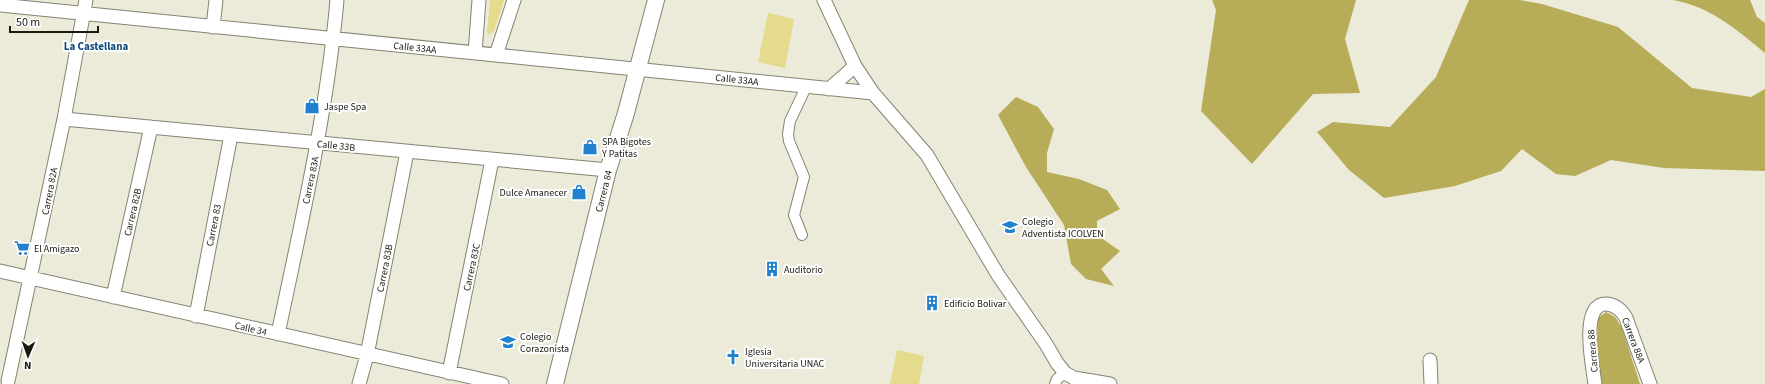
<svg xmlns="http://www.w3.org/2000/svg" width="1765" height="384" font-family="'Source Sans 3',sans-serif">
	<rect width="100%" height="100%" fill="#ecead8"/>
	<path fill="#e4db8c" d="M490 0H504L494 31 489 35 487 32Z
		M768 13 794 19 785 68 758 62Z
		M897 350 924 356 919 384H890Z"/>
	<path fill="#b7ac57" d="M1212 0H1356L1345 39 1360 93 1313 94 1252 164 1201 111 1216 10Z
		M1469 0H1520L1542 4 1618 27 1692 88 1751 97 1765 89V171L1664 168 1611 160 1575 176 1556 174 1522 149 1501 171 1455 186 1384 198 1349 170 1317 132 1333 122 1390 127 1436 77Z
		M1673 0H1750L1757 17 1765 23V53C1736 29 1711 7 1673 0Z
		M1016 97 1038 107 1054 129 1047 153V172L1079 179 1107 190 1120 209 1097 221V235L1120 251 1101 269 1114 286 1086 279 1071 264 1064 225 1026 167 998 115Z
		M1606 312 1615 317 1622 328 1640 384H1601L1597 344 1598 318Z"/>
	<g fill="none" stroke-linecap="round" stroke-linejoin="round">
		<defs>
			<path id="pedestrian" d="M802 235 794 215 804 177 789 141 788 134 790 121 806 87
				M1055 384 1057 379 1065 373"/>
			<path id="minor" d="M824 0 855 66 873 93 927 155 998 275 1046 344 1057 363 1065 373 1074 378 1110 384
				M0 5 873 93
				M213 27 216 0
				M475 53 479 0
				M496 55 514 0
				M829 89 855 66
				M64 119 608 170
				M0 271 502 384
				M113 297 151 127
				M196 316 231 135
				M278 334C301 224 327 113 337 0
				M1430 360 1431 384
				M449 373 492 160
				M8 381 64 119 86 0
				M359 384 367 355 407 152
				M1595 384C1593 368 1579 302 1607 304 1616 305 1622 311 1626 318L1650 384"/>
			<path id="tertiary" d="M555 384 608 170 626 113 656 0"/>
		</defs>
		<use href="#pedestrian" stroke="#858373" stroke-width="12"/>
		<use href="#minor" stroke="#858373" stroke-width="15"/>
		<use href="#tertiary" stroke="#858373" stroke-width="18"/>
		<use href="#pedestrian" stroke="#fff" stroke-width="10"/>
		<use href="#minor" stroke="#fff" stroke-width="13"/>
		<use href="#tertiary" stroke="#fff" stroke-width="16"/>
	</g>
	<defs>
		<symbol id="shop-bare" viewBox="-9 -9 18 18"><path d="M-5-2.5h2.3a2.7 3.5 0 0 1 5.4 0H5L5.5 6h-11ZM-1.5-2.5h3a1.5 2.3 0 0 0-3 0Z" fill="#2281ce" stroke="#fff" stroke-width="2.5" paint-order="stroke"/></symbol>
		<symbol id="university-bare" viewBox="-9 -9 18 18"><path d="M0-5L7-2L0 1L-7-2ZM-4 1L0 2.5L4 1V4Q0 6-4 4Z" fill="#2281ce" stroke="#fff" stroke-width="2.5" paint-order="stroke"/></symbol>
		<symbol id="supermarket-bare" viewBox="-9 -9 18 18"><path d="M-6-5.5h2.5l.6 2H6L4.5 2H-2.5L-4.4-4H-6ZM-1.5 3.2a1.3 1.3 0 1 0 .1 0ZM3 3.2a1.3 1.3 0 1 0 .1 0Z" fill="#2281ce" stroke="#fff" stroke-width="2.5" paint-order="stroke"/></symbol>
		<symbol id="building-bare" viewBox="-9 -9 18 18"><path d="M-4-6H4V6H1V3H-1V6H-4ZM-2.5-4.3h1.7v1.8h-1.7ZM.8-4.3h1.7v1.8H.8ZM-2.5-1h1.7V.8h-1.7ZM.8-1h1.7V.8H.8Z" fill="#2281ce" stroke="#fff" stroke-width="2.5" paint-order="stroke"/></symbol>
		<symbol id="church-bare" viewBox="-9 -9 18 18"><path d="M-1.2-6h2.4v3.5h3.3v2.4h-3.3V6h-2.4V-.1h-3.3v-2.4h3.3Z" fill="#2281ce" stroke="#fff" stroke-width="2.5" paint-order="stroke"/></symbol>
	</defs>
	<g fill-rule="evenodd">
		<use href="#shop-bare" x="301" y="95" width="22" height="22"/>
		<use href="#shop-bare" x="579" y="136" width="22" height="22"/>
		<use href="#shop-bare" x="568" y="181" width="22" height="22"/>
		<use href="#university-bare" x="999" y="216" width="22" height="22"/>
		<use href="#supermarket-bare" x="11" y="237" width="22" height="22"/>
		<use href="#building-bare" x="761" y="258" width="22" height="22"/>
		<use href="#building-bare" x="921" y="292" width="22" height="22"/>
		<use href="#university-bare" x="497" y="331" width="22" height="22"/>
		<use href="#church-bare" x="722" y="346" width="22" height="22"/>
	</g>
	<g text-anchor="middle" stroke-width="4" stroke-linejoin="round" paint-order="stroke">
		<g font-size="10" fill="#191912" stroke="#fff">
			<text transform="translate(415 47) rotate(6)" y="4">Calle 33AA</text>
			<text transform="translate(737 79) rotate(6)" y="4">Calle 33AA</text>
			<text transform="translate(336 145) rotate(6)" y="4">Calle 33B</text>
			<text transform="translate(310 180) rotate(-78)" y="4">Carrera 83A</text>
			<text transform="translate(49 191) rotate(-79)" y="4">Carrera 82A</text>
			<text transform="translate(603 191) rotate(-76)" y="4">Carrera 84</text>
			<text transform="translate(132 212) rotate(-77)" y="4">Carrera 82B</text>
			<text transform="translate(213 225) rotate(-79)" y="4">Carrera 83</text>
			<text transform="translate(471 267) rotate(-78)" y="4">Carrera 83C</text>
			<text transform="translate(384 268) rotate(-79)" y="4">Carrera 83B</text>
			<text transform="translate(251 328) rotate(13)" y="4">Calle 34</text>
			<text transform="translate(1634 340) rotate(69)" y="4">Carrera 88A</text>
			<text transform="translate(1592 351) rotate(-95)" y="4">Carrera 88</text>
		</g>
		<g font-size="10" fill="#191912" stroke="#fff" text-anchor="start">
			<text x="324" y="110">Jaspe Spa</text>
			<text x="602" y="145">SPA Bigotes<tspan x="602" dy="12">Y Patitas</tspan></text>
			<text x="567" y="196" text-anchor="end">Dulce Amanecer</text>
			<text x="1022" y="225">Colegio<tspan x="1022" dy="12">Adventista ICOLVEN</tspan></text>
			<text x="34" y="252">El Amigazo</text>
			<text x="784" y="273">Auditorio</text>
			<text x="944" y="307">Edificio Bolivar</text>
			<text x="520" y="340">Colegio<tspan x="520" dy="12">Corazonista</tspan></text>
			<text x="745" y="355">Iglesia<tspan x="745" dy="12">Universitaria UNAC</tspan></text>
		</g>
		<g font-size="11" font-weight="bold" fill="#0f4c7c" stroke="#fff">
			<text x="96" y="50">La Castellana</text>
		</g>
	</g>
	<g transform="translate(28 356) rotate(182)" stroke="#ffffff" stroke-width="3" paint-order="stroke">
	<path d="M0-3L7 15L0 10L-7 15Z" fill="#191912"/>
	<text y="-6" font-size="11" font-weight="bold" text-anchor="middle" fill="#191912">N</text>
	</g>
	<path d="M10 26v6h88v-6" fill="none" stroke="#191912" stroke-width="2"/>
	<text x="16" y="26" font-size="12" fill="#191912" stroke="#ffffff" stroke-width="3" paint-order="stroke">50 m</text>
</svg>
